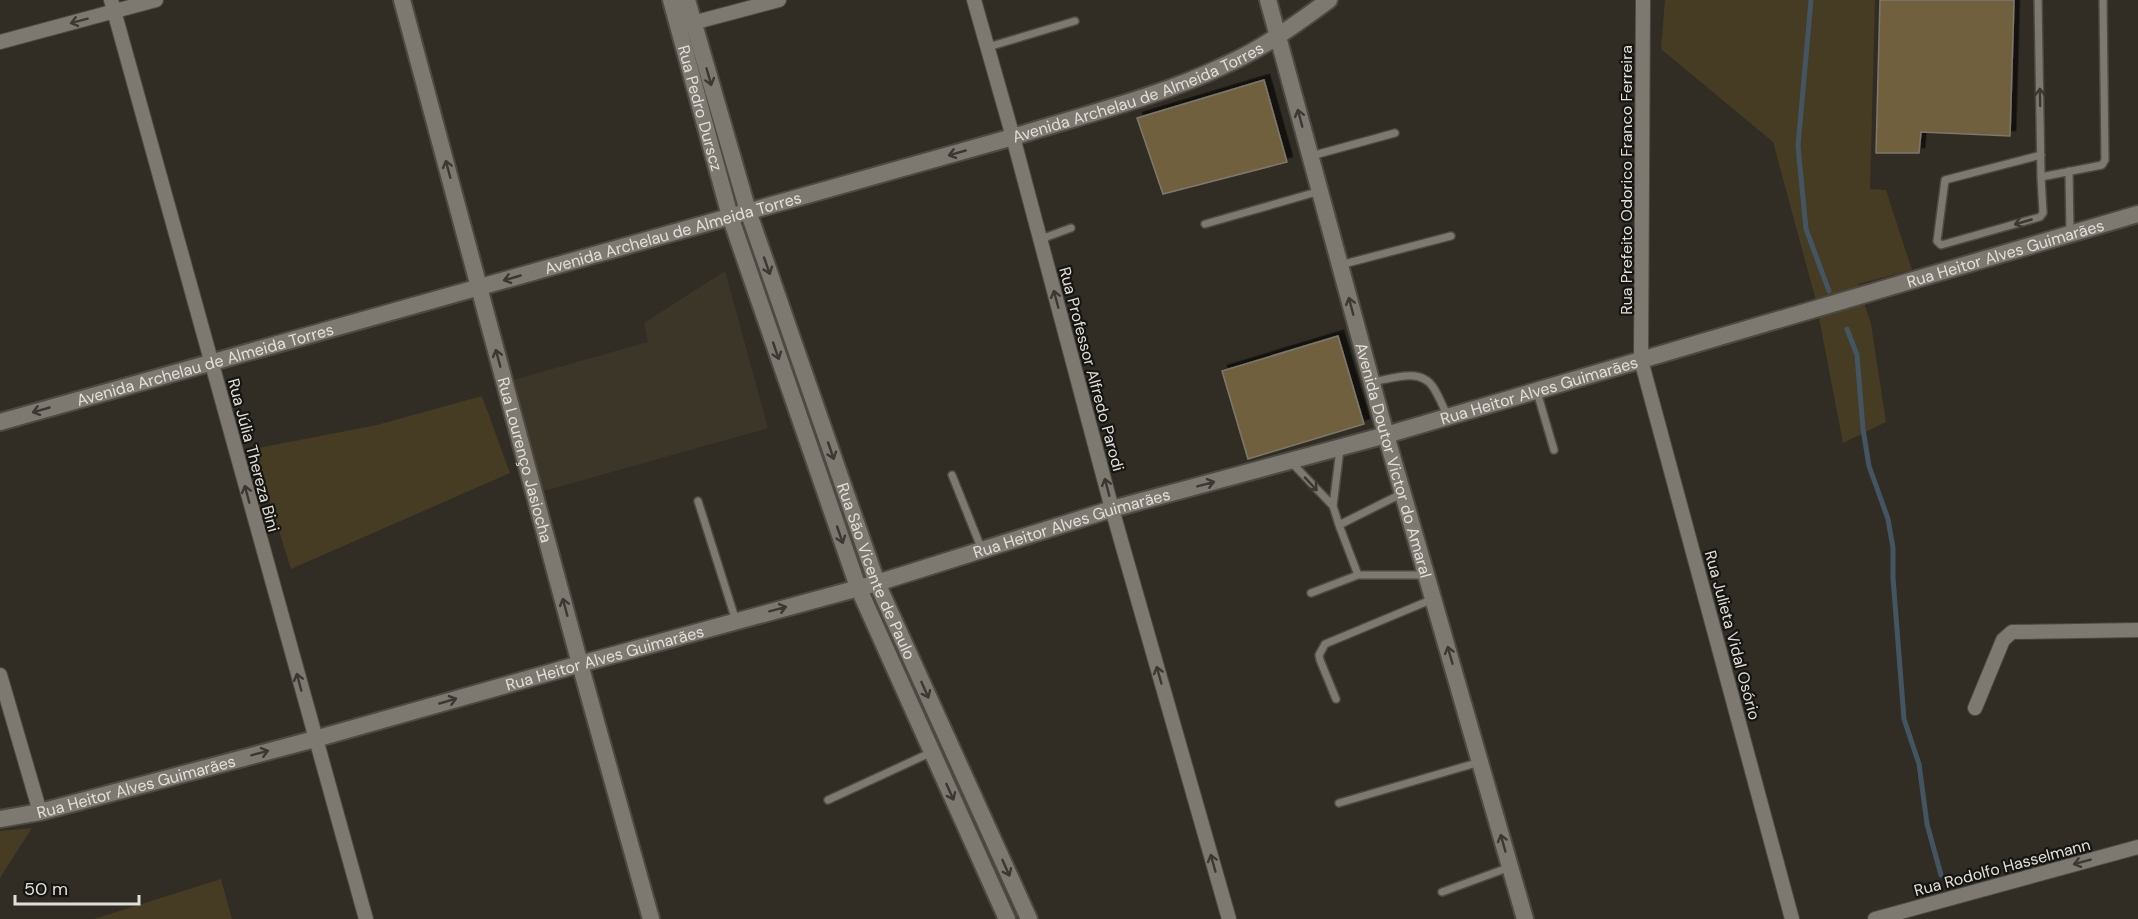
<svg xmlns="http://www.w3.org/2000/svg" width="2138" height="919" font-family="'DM Sans',sans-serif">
	<defs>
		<filter id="shadow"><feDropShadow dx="5.5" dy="-5.5" stdDeviation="0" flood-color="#0009"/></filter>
	</defs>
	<rect width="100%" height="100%" fill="#312d25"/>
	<path fill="#3c3629" d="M725 271 768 428 544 491 513 380 648 342 644 323Z"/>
	<path fill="#463b23" d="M1665 0H1875L1870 189 1886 190 1912 270 1858 284 1871 324 1886 422 1843 443 1815 297 1773 142 1661 49Z
		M482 396 510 473 291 569 253 449 377 425Z
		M32 828 0 878V831Z
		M221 879 232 919H94Z"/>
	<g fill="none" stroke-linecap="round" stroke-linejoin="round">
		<path stroke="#445562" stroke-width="5" d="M1811 0 1798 146 1806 229 1829 291
			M1847 329 1857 355 1863 429 1869 466 1888 519 1893 548V578L1904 719 1919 764 1927 824 1941 875"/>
	</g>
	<path fill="#71613e" stroke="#7c786e" stroke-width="1.5" filter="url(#shadow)" d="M1880 0H2014L2010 136 1921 132 1919 153H1876Z
		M1264 80 1287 162 1163 194 1137 118Z
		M1338 336 1364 424 1248 459 1222 371Z"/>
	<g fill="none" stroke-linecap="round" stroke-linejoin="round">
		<defs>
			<path id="service" d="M2038 0 2041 177 2102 165 2105 160 2103 0
				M988 47 1075 21
				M2041 155 1945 180 1937 241 1941 245 2040 217 2043 213 2041 177
				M1311 156 1395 133
				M2069 171 2070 232
				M1205 224 1320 191
				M1041 239 1071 228
				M1340 265 1451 236
				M1372 382C1391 379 1420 367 1433 387 1439 396 1443 407 1448 417
				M1537 392 1554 450
				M1292 463 1333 506 1339 525
				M952 475 982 550
				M1403 493 1339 525 1358 575H1425
				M698 501 736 621
				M1333 506 1340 449
				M1311 593 1358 575
				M1336 699 1320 660 1319 655 1325 644 1433 599
				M828 800 932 752
				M1339 803 1480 762
				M1442 892 1510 867"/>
			<path id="minor" d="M111 0 366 919
				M974 0 1013 137 1112 509 1229 919
				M1643 0 1641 360 1792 919
				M685 25 779 0
				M0 42 156 0
				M0 675 40 812
				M1975 708 2003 640 2012 632 2138 630
				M1875 919 2138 847"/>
			<g id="tertiary">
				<path id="s1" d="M402 0 580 664 651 919"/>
				<path id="s2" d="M1268 0 1386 435 1525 919"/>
				<path id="s3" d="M0 819 40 812 315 739 580 664 877 583 1112 509 1386 435 2138 214"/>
			</g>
			<g id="secondary">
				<path id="s4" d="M671 0 730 216 858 587 1007 919"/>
				<path id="s5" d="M687 0 748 211 877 583 1029 919"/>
				<path id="s6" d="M0 422 1013 137C1083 115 1158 97 1223 66 1262 49 1295 25 1329 0"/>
			</g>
		</defs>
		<use href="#service" stroke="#4d4a43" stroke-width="10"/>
		<use href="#minor" stroke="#4d4a43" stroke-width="16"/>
		<use href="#tertiary" stroke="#4d4a43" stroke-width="20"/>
		<use href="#secondary" stroke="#4d4a43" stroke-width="20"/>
		<use href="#service" stroke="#7e7970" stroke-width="7"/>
		<use href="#minor" stroke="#7e7970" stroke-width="14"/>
		<use href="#tertiary" stroke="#7e7970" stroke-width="16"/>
		<use href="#secondary" stroke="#7e7970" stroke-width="16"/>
	</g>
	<defs><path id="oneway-shaft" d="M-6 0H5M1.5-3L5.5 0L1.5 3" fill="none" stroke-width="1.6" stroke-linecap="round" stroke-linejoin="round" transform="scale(1.5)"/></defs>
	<g stroke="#3b3833">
		<use href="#oneway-shaft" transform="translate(79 21) rotate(165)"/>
		<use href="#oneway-shaft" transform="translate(709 77) rotate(74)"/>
		<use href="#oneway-shaft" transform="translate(2040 97) rotate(-91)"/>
		<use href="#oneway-shaft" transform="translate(1300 118) rotate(-105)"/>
		<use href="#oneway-shaft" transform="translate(957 153) rotate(164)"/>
		<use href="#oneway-shaft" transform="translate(448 169) rotate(-105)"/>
		<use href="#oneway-shaft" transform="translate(2023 222) rotate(164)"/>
		<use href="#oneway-shaft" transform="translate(767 266) rotate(71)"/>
		<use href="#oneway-shaft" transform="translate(512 278) rotate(164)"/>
		<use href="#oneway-shaft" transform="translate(1056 299) rotate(-105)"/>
		<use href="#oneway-shaft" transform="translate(1351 306) rotate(-105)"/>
		<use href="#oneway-shaft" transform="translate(776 351) rotate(71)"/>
		<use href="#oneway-shaft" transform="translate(498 358) rotate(-105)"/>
		<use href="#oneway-shaft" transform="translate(41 410) rotate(164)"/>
		<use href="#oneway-shaft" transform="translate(831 451) rotate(71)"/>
		<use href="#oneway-shaft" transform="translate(1206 484) rotate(-15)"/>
		<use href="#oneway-shaft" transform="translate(1311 484) rotate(47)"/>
		<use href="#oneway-shaft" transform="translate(1107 487) rotate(-105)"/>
		<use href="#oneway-shaft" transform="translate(247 494) rotate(-105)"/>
		<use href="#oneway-shaft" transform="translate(840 535) rotate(71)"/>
		<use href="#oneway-shaft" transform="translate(565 607) rotate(-105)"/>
		<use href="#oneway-shaft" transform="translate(778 609) rotate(-15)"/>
		<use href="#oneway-shaft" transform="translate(1450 655) rotate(-106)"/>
		<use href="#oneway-shaft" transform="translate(1159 675) rotate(-106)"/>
		<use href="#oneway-shaft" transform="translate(299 682) rotate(-105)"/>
		<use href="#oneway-shaft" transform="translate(925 690) rotate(66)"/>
		<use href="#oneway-shaft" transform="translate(448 701) rotate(-16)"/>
		<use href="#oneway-shaft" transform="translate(260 753) rotate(-15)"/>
		<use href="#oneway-shaft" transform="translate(950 792) rotate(66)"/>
		<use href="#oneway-shaft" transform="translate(1503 843) rotate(-106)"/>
		<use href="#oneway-shaft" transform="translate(2082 862) rotate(165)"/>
		<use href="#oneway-shaft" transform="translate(1213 863) rotate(-106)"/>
		<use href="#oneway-shaft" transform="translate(1006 868) rotate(66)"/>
	</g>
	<g text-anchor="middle" stroke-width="4.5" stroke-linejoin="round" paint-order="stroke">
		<g font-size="16" fill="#e1dfda" stroke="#171512">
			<text dy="6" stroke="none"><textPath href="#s6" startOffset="1185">Avenida Archelau de Almeida Torres</textPath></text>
			<text dy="6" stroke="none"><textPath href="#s4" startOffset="112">Rua Pedro Durscz</textPath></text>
			<text transform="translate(1626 180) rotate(-90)" y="6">Rua Prefeito Odorico Franco Ferreira</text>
			<text dy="6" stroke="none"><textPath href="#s6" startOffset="699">Avenida Archelau de Almeida Torres</textPath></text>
			<text dy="6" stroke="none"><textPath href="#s3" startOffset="2084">Rua Heitor Alves Guimarães</textPath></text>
			<text dy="6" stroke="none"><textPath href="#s6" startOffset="213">Avenida Archelau de Almeida Torres</textPath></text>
			<text transform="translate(1092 369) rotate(75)" y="6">Rua Professor Alfredo Parodi</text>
			<text dy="6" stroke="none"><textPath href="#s3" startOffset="1598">Rua Heitor Alves Guimarães</textPath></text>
			<text transform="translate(254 455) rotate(75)" y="6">Rua Júlia Thereza Bini</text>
			<text dy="6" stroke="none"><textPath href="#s1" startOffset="476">Rua Lourenço Jasiocha</textPath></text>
			<text dy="6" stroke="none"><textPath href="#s2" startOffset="477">Avenida Doutor Victor do Amaral</textPath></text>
			<text dy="6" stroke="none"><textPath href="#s3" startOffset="1112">Rua Heitor Alves Guimarães</textPath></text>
			<text dy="6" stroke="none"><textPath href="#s5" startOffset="602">Rua São Vicente de Paulo</textPath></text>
			<text transform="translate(1733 635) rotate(75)" y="6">Rua Julieta Vidal Osório</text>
			<text dy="6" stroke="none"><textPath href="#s3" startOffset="626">Rua Heitor Alves Guimarães</textPath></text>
			<text dy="6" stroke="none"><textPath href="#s3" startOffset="140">Rua Heitor Alves Guimarães</textPath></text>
			<text transform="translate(2002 867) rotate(-15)" y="6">Rua Rodolfo Hasselmann</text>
		</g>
	</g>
	<path d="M15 895v9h124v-9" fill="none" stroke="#e1dfda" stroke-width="3"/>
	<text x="24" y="895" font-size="18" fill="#e1dfda" stroke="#171512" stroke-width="4.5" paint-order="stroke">50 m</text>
</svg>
